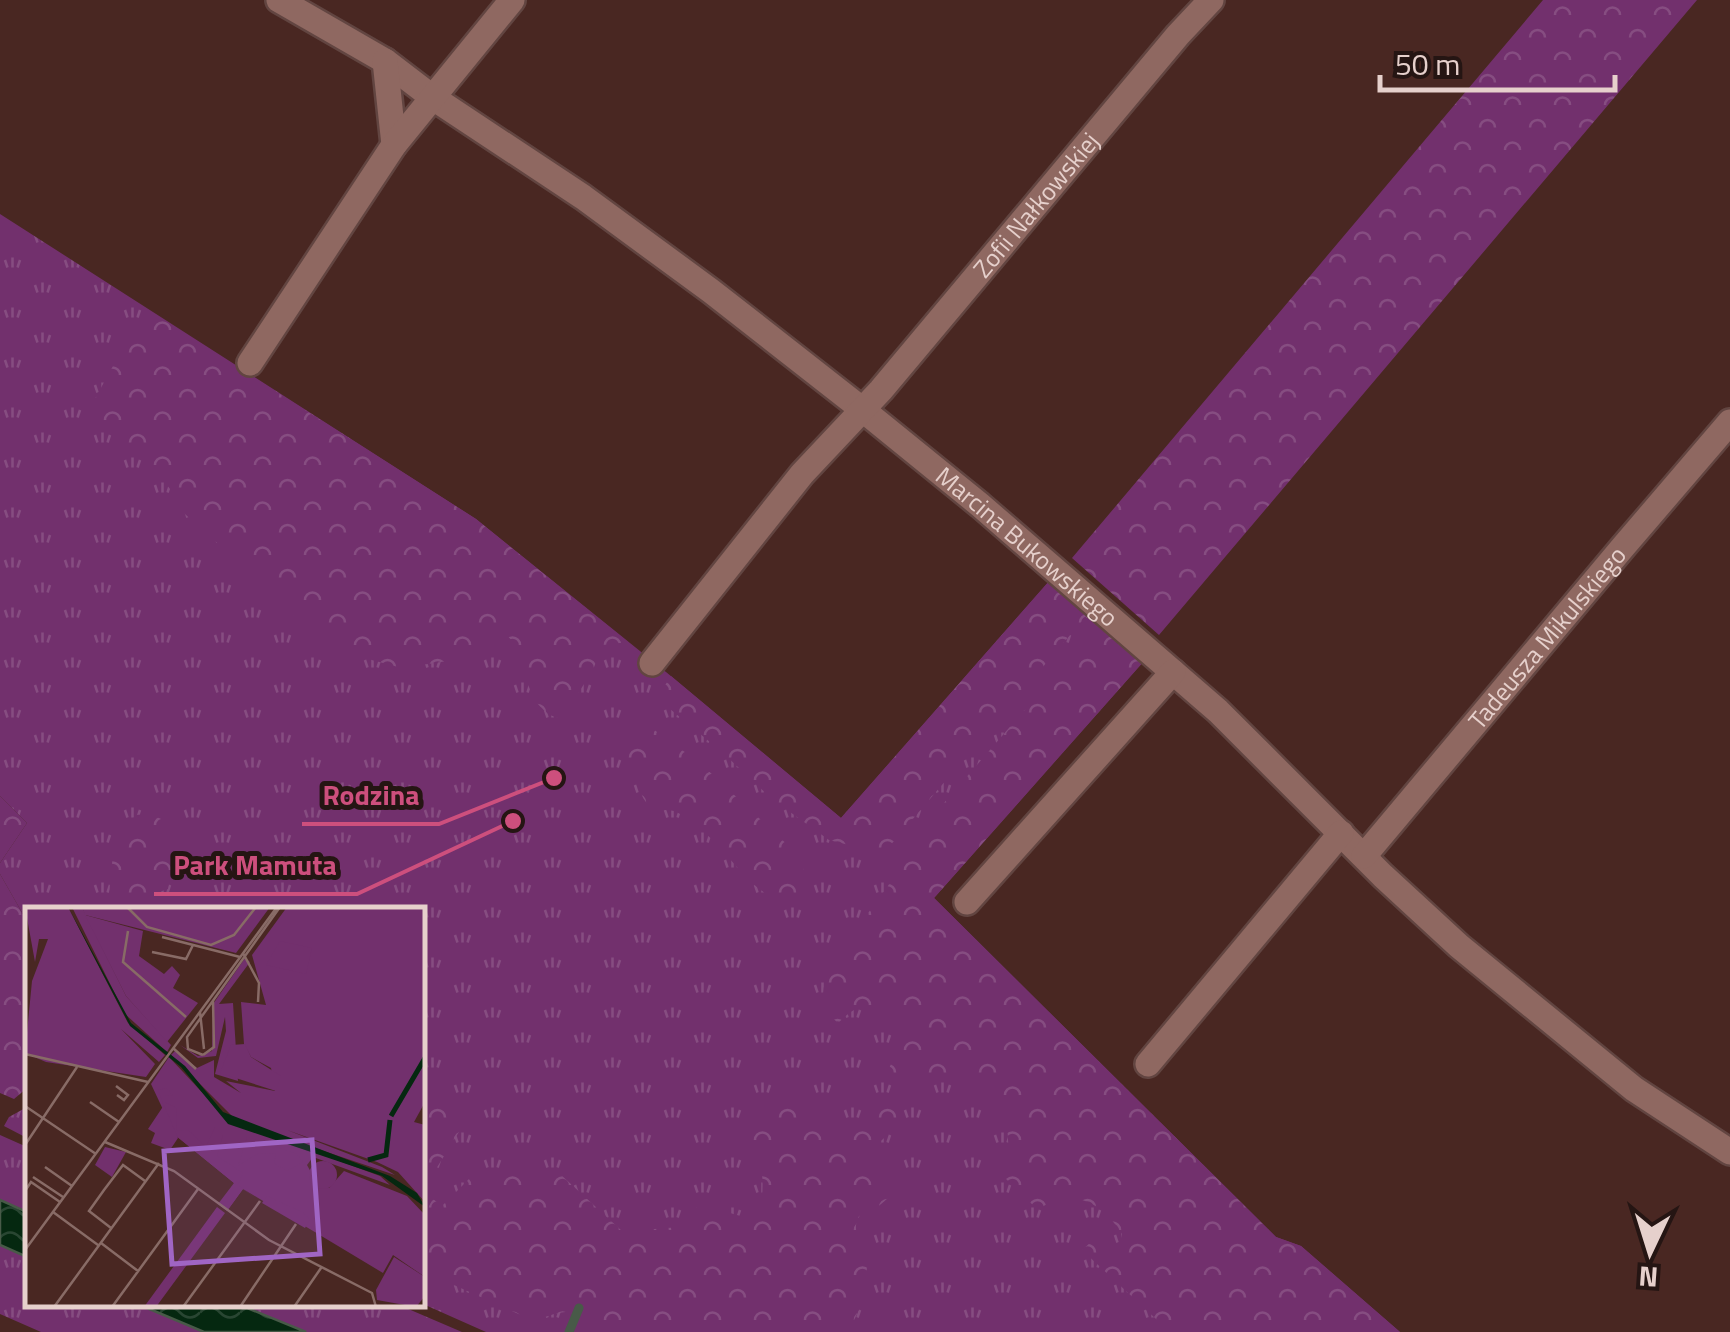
<svg xmlns="http://www.w3.org/2000/svg" width="1730" height="1332" font-family="'Titillium Web',sans-serif">
	<defs>
		<pattern id="grass-tufts" width="24" height="20" patternUnits="userSpaceOnUse" patternTransform="scale(2.5)"><rect width="24" height="20" fill="#72306d"/><path d="M3 7l-1-3M5 7V3M7 7l1-3M15 17l-1-3M17 17v-4M19 17l1-3" fill="none" stroke="#864d81"/></pattern>
		<pattern id="forest-crowns" width="20" height="18" patternUnits="userSpaceOnUse" patternTransform="scale(2.5)"><rect width="20" height="18" fill="#72306d"/><path d="M2 6a3 3 0 1 1 6 0M12 15a3 3 0 1 1 6 0" fill="none" stroke="#864d81"/></pattern>
		<pattern id="water-waves" width="16" height="10" patternUnits="userSpaceOnUse" patternTransform="scale(2.5)"><rect width="16" height="10" fill="#052810"/><path d="M0 5q4-4 8 0t8 0" fill="none" stroke="#294632"/></pattern>
	</defs>
	<rect width="100%" height="100%" fill="#492722"/>
	<path fill="url(#grass-tufts)" d="M0 214 476 519 666 672 841 818 1051 579 1144 661 934 898 1276 1237 1301 1246 1400 1332H486L423 1304 422 909H28L27 917 24 916 0 874V863L27 823 0 796Z
		M27 1107V1138L4 1126 9 1117Z
		M0 1135 27 1147V1212L0 1200Z
		M0 1245 27 1257 28 1304 140 1305 204 1332H41L0 1314Z
		M240 1305H399L462 1332H306Z"/>
	<path fill="url(#forest-crowns)" d="M1543 0H1697L1159 635 1072 558Z
		M145 308 476 519 628 642 603 645 592 672 561 719C556 717 550 716 546 712 514 688 532 625 480 627L473 657 402 668 368 659 333 644 300 622 255 577 176 506 170 489 156 471 86 415Z
		M1051 579 1089 613 882 855 865 840 849 845 829 840 772 799 722 752 664 704 662 690 671 676 841 818Z
		M1100 623 1144 661 934 898 1276 1237 1301 1246 1400 1332H1170L1082 1250 1090 1243 1115 1244 1120 1242 1122 1234C1109 1213 1087 1193 1060 1200 1053 1201 1044 1206 1037 1209L1005 1178C1009 1145 1015 1112 982 1092 973 1087 963 1082 952 1080 937 1078 920 1083 905 1085L888 1071C892 1061 899 1050 900 1040 904 1014 881 999 858 1008 850 1011 844 1018 838 1023L824 1010C821 991 825 977 834 959L900 870 892 863Z
		M638 723 646 724 700 763 793 850 802 861 806 883C798 893 787 902 773 897 752 890 725 850 706 834 698 827 684 815 674 811 666 809 659 812 652 807 640 800 640 786 635 774 628 756 606 736 638 723Z
		M0 796 27 823 0 863Z
		M136 815C187 812 174 856 168 889L109 909C110 885 110 847 124 826 125 825 135 817 136 815Z
		M0 874 24 916 27 917V1088L14 1099 0 1093Z
		M423 1082C449 1083 458 1102 462 1127L423 1190Z
		M781 1094 788 1099 802 1101 846 1137 855 1134 868 1100 873 1094C888 1096 902 1107 895 1124 891 1133 878 1143 871 1151L873 1160 895 1189C889 1200 872 1212 859 1216 852 1231 858 1234 866 1246 869 1276 865 1306 847 1332H605C580 1305 566 1309 534 1321L423 1271V1216L433 1199 442 1206 478 1170 560 1174 623 1232C645 1228 665 1230 687 1225 699 1208 694 1197 720 1198L730 1213 744 1217 761 1207C764 1181 765 1156 743 1137 753 1114 759 1107 781 1094Z"/>
	<path fill="url(#water-waves)" stroke="#485a48" stroke-width="2.5" d="M0 1200 27 1212V1257L0 1245Z
		M140 1305H240L306 1332H204Z"/>
	<g fill="none" stroke-linecap="round" stroke-linejoin="round">
		<path stroke="#485a48" stroke-width="9" d="M569 1332 579 1308"/>
		<defs>
			<g id="minor">
				<path id="s1" d="M279 0 385 61 432 97 583 197 711 291 863 410 980 505 1218 711 1383 876 1459 946 1634 1089 1730 1152"/>
				<path d="M385 61 394 145"/>
				<path d="M250 363 394 145 512 0"/>
				<path id="s2" d="M652 663 802 474 881 390 1178 35 1211 0"/>
				<path id="s3" d="M1364 856 1623 547 1730 422"/>
				<path d="M967 902 1173 672"/>
				<path d="M1148 1064 1341 833"/>
			</g>
		</defs>
		<use href="#minor" stroke="#624541" stroke-width="30"/>
		<use href="#minor" stroke="#8f6861" stroke-width="25"/>
	</g>
	<g text-anchor="middle" stroke-width="10" stroke-linejoin="round" paint-order="stroke">
		<g font-size="25" fill="#e6d0cc" stroke="#251513">
			<text dy="9" stroke="none"><textPath href="#s2" startOffset="598">Zofii Nałkowskiej</textPath></text>
			<text dy="9" stroke="none"><textPath href="#s1" startOffset="928">Marcina Bukowskiego</textPath></text>
			<text dy="9" stroke="none"><textPath href="#s3" startOffset="285">Tadeusza Mikulskiego</textPath></text>
		</g>
	</g>
	<g transform="translate(25 907)">
		<rect width="400" height="400" fill="#492722"/>
		<path d="M0 0H43L103 116 140 148 134 155 96 122 130 157 121 170 21 155 0 146 7 74 23 32H14L10 55ZM47 0H57L101 89 146 138 142 145 100 107ZM262 0H400V195L389 215 400 218V295L373 265 352 255 262 223 357 260 370 268 213 215 146 148 150 144 172 161 189 153V170L216 186 201 174 250 184 246 161 226 150 219 137 216 95 241 98 227 48ZM220 51 225 55 194 97 208 96 213 174 190 167 201 124 200 110 191 149 173 151 155 138 173 149 187 144 188 97ZM144 150 203 213 355 269 365 278 288 250 282 258 293 278 304 281 319 264 382 289 400 308V370L368 348 358 366 218 282 202 304 209 276 150 228 126 177ZM80 240 101 245 87 270 70 258Z" fill="#72306d"/>
		<path d="M142 181 148 189 140 188V195L151 201 152 223 164 224 181 240 190 220 198 228 192 249 218 266 213 278 233 293 218 282 202 304 193 297 209 276 150 228 133 183ZM222 230 272 247 278 255 262 264 249 256 251 247 234 246 213 259ZM284 268a14 14 0 1 1 28 0a14 14 0 1 1-28 0ZM242 289 277 305 285 312 280 321 237 296ZM192 300 200 306 131 400H119Z" fill="#72306d"/>
		<path d="M57 0H245L211 46 60 8ZM255 34 287 41 281 67 241 58ZM220 137 226 150 256 169 251 184 195 166 206 138Z" fill="#72306d"/>
		<path d="M60 8 118 24 114 49 139 67 147 59 155 68 148 81 173 96 142 135 101 89ZM139 198 153 231 145 243 126 236 130 226 123 222ZM369 350 400 370V389L391 400 352 393 351 383Z" fill="#72306d"/>
		<path d="M43 0 106 116 160 159 198 205 365 269 392 286 400 300 357 269 203 217 156 160 105 119Z" fill="#052810"/>
		<path fill="none" stroke="#052810" stroke-width="5" d="M366 209 400 151M343 253 361 248 365 213"/>
		<path fill="none" stroke="#886b66" stroke-width="2.5" d="M102 0 122 20 186 38 209 28 231 0M103 24 98 55 161 110M137 30 215 50M127 45 161 52 168 38M218 46 234 76 233 95M175 105 179 142M148 141 171 162M0 147 123 175M178 148 163 142 162 130 255 0M178 148 189 140 188 94M91 179 103 188 99 193 92 188M65 195 94 215M0 199 71 247M80 235 149 264 244 333 347 386 351 400M0 238 52 160M20 260 47 279M8 270 38 290M0 284 6 275 35 295M28 305 73 338M86 321 64 304 79 283 98 258 120 274M76 336 113 364M0 343 252 0M29 400 134 256M87 400 173 282M158 400 235 294M215 400 271 317M269 400 296 361"/>
		<path fill="#a065c4" fill-opacity="0.15" stroke="#a065c4" stroke-width="5" d="M287 233 295 347 147 357 139 244Z"/>
		<rect width="400" height="400" fill="none" stroke="#e6d0cc" stroke-width="5"/>
	</g>
	<path fill="none" stroke="#cd4f7d" stroke-width="4" d="M554 778L439 824H302M513 821L357 894H154"/>
	<g fill="#cd4f7d" stroke="#251513" stroke-width="4">
		<circle cx="554" cy="778" r="10"/>
		<circle cx="513" cy="821" r="10"/>
	</g>
	<g font-size="28" text-anchor="middle" font-weight="bold" fill="#cd4f7d" stroke="#251513" stroke-width="10" stroke-linejoin="round" paint-order="stroke">
		<text x="371" y="805">Rodzina</text>
		<text x="255" y="875">Park Mamuta</text>
	</g>
	<g transform="translate(1650 1252) rotate(184)" stroke="#251513" stroke-width="8" paint-order="stroke">
	<path d="M0-8L18 38L0 25L-18 38Z" fill="#e6d0cc"/>
	<text y="-15" font-size="28" font-weight="bold" text-anchor="middle" fill="#e6d0cc">N</text>
	</g>
	<path d="M1380 75v15h235v-15" fill="none" stroke="#e6d0cc" stroke-width="5"/>
	<text x="1395" y="75" font-size="30" fill="#e6d0cc" stroke="#251513" stroke-width="8" paint-order="stroke">50 m</text>
</svg>
